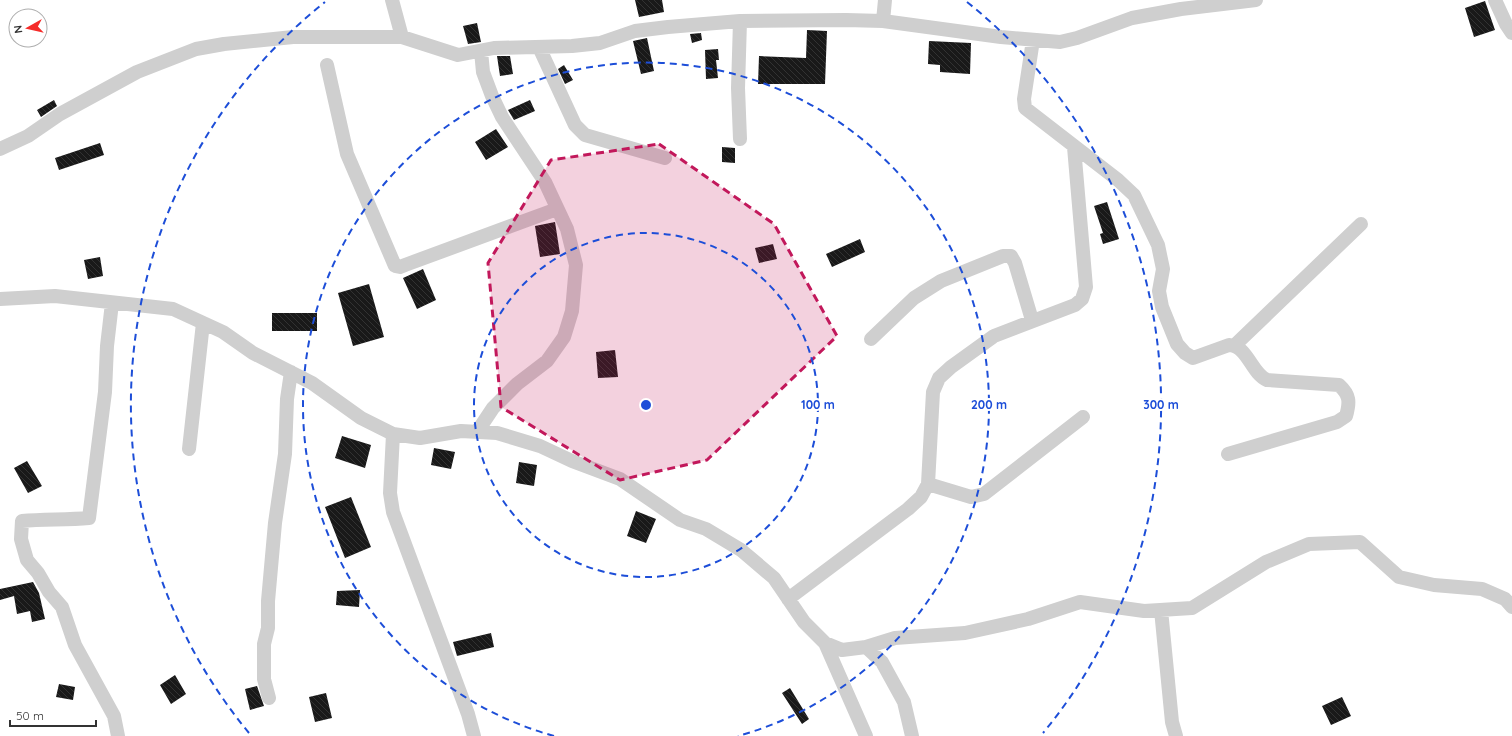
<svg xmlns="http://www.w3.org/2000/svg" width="1512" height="736" font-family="Quicksand,sans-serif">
	<defs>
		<pattern id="building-back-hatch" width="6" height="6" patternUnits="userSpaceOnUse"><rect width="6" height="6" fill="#191919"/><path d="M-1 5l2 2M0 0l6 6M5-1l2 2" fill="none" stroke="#323232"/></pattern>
	</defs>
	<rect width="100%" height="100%" fill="#fff"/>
	<path fill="url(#building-back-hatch)" d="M635 0H662L664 12 639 17Z
		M1485 1 1495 30 1474 37 1465 8Z
		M477 23 481 42 468 44 463 26Z
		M807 30 827 31 825 84H758L759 56 806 58Z
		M701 33 702 40 692 43 690 34Z
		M647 38 654 71 641 74 633 41Z
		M929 41 971 43 970 74 940 72V65L928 64Z
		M718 49 719 60H716L718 78 706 79 705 50Z
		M497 56H510L513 74 500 76Z
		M564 65 573 80 565 84 558 69Z
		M54 100 57 106 41 117 37 110Z
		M530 100 535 111 514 120 508 110Z
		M496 129 508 147 486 160 475 142Z
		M100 143 104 155 59 170 55 158Z
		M722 147 735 148V163L722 162Z
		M1107 202 1119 239 1103 244 1100 234 1103 233 1094 206Z
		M555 222 560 254 540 257 535 226Z
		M860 239 865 252 832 267 826 254Z
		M773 244 777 259 759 263 755 248Z
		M100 257 103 276 88 279 84 260Z
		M423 269 436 300 417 309 403 278Z
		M369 284 384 337 353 346 338 293Z
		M272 313H317V331H272Z
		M615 350 618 377 598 378 596 352Z
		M342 436 371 445 365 468 335 458Z
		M434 448 455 452 451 469 431 465Z
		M27 461 42 486 28 493 14 468Z
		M519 462 537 465 534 486 516 483Z
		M351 497 371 547 345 558 325 507Z
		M636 511 656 519 646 543 627 536Z
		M33 582 39 593 45 619 32 622 30 611 17 614 14 596 0 600V589Z
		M360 590 359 607 336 605 337 591Z
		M491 633 494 647 457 656 453 642Z
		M175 675 186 694 171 704 160 685Z
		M59 684 75 687 73 700 56 697Z
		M257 686 264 706 250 710 245 689Z
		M790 688 809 719 802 724 782 693Z
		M326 693 332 718 315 722 309 697Z
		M1342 697 1351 716 1331 725 1322 706Z"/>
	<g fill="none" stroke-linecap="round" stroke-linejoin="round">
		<path stroke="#cfcfcf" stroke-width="14" d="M392 0 402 37
			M1495 0 1506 24 1512 33
			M740 21 738 88 740 139
			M883 21 885 0
			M1033 40 1024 99 1025 108 1118 180 1134 195 1158 245 1163 269 1159 291 1162 307 1177 344 1185 353 1193 358 1229 345C1248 346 1251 373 1267 380L1339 385C1350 395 1350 402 1346 416L1337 422 1228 454
			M539 47 575 125 585 135 665 158
			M327 65 347 154 395 266 400 267 405 265 557 209
			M0 149 28 136 60 114 137 72 196 49 224 44 293 37H402L458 55 494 48 572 46 600 43 635 31 668 27 740 21 846 20 883 21 1001 37 1060 42 1077 38 1132 18 1181 9 1256 0
			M0 299 55 296 173 309 223 332 253 353 312 383 361 418 393 434 420 438 461 431 497 433 540 446 572 461 620 479 680 520 706 529 741 550 774 578 804 622 825 643 842 650 866 647 895 638 965 633 1028 619 1080 602 1144 611 1192 608 1266 562 1309 544 1360 542 1399 577 1434 585 1482 589 1505 599 1512 607
			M112 303 107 346 105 392 89 518C66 520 44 519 22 521L21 539 27 560 38 573 49 592 62 607 75 645 114 716 118 736
			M871 339 914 298 941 281 1003 256H1011L1015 263 1032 320
			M1235 345 1361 224
			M477 432 493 408 517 384 547 361 564 337 572 311 576 265 567 229 545 182 502 117 492 96 483 72 481 51
			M393 434 390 493 393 512 468 714 474 736
			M189 449 203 323
			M928 484 971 497 984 494 1083 417
			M788 599 908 509 921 497 928 484 933 392 939 378 951 367 994 336 1075 305 1082 299 1086 287 1074 147
			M1161 610 1172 722 1176 736
			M825 643 866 736
			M866 647 882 662 904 702 912 736
			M269 698 264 679V644L268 628V601L275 523 285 454 287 399 291 372"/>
	</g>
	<path fill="#c2185b" fill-opacity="0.2" stroke="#c2185b" stroke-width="3" stroke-dasharray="8 5" stroke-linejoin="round" d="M659 144 774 224 837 336 707 460 620 480 501 407 488 263 551 160Z"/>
	<g fill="none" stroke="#1d4ed8" stroke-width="2" stroke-dasharray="7 5">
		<circle cx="646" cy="405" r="172"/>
		<path d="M554 736A343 343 0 1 1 738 736"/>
		<path d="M249 733A515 515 0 0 1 325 2M967 2A515 515 0 0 1 1043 733"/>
	</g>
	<circle cx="646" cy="405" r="6" fill="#1d4ed8" stroke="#fff" stroke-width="2"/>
	<g font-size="12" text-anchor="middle" font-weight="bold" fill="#1d4ed8" stroke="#fff" stroke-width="4" stroke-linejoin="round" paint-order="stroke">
		<text x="818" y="409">100 m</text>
		<text x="989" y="409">200 m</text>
		<text x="1161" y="409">300 m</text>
	</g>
	<g transform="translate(28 28) rotate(262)"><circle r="19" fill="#ffffff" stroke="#adadad"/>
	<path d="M0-3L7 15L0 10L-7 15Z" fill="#f52b29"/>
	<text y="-6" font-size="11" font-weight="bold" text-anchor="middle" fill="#323232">N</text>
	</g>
	<path d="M10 720v6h86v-6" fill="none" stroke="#323232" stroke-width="2"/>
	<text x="16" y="720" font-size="12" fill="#323232" stroke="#ffffff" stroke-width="3" paint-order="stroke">50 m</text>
</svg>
